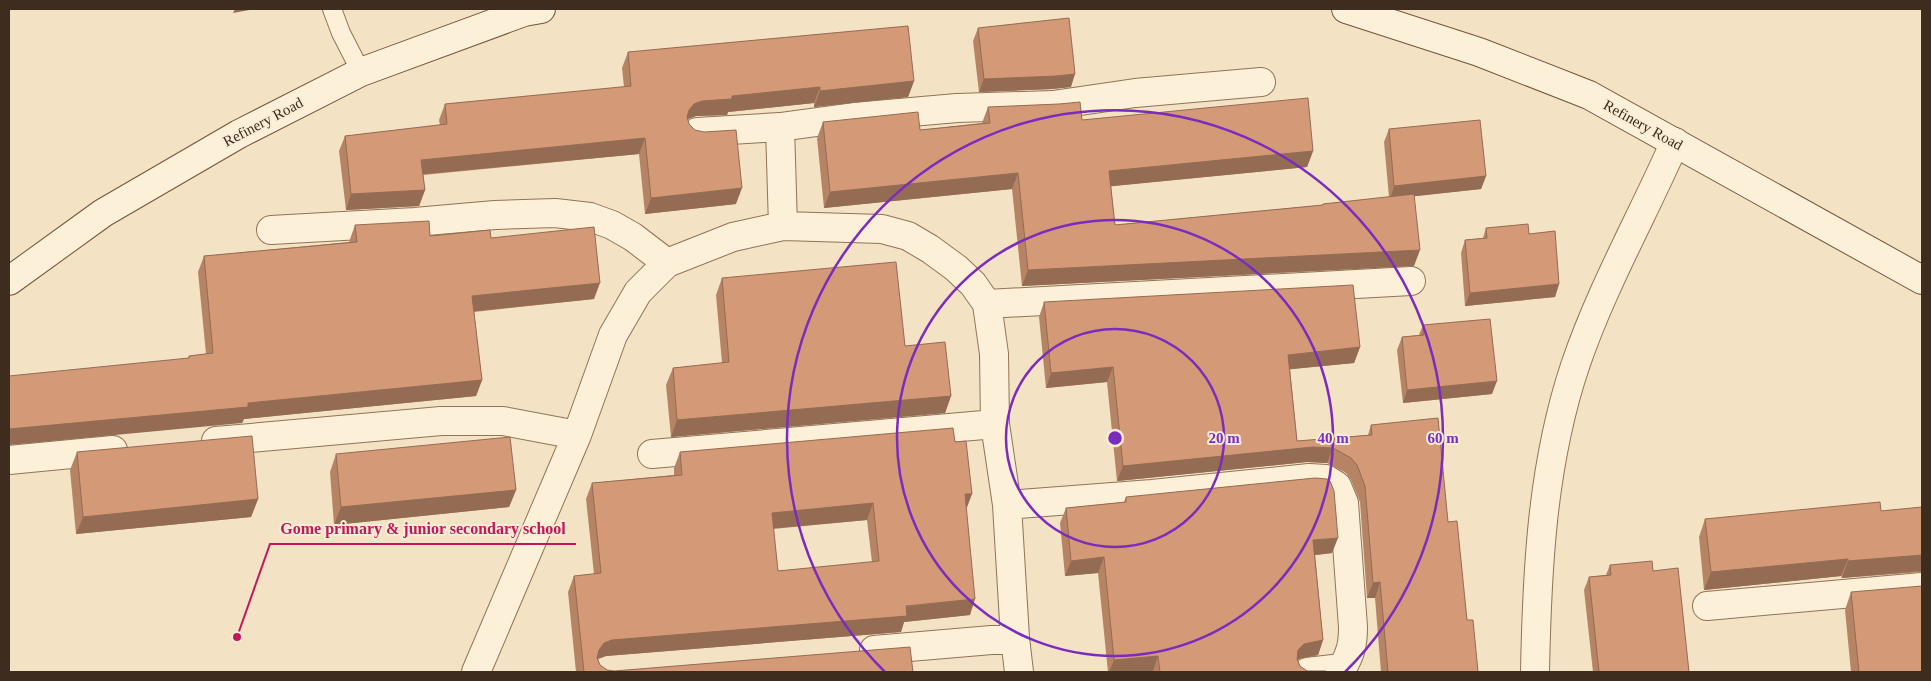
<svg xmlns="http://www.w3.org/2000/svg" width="1931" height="681" font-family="'Times New Roman',serif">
	<rect width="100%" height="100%" fill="#f3e2c4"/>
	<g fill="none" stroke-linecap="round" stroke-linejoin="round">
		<defs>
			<path id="lane" d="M332 9 341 33 361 72"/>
			<path id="street" d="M780 127 783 226
				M697 132 780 127 854 117 957 108 1053 105 1135 93 1261 82
				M271 230 415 222 495 215 555 213 590 217 612 225 633 237 667 263
				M987 304 1411 281
				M216 441 441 421H503L577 435
				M652 454 995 424
				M9 460 113 450
				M1007 505 1152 494 1309 478 1326 479 1337 486 1344 503 1353 627C1353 643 1351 654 1342 668L1307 672
				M1707 606 1922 587
				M874 650 1015 638
				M476 672 577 435 613 335 638 292 667 263 733 237 783 226 882 229 908 236 930 249 956 268 973 284 987 304 994 354 995 424 1007 505 1015 638 1019 672
				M1535 672C1537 569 1542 465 1575 366 1601 289 1642 217 1675 142"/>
			<path id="secondary" d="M1346 9 1479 52 1589 95 1922 280
				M9 281 103 213 239 134 361 72 524 12 541 9"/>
		</defs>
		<use href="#lane" stroke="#907358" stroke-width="20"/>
		<use href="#street" stroke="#907358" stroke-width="30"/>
		<use href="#secondary" stroke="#71543b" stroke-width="30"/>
		<use href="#lane" stroke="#fcf0d9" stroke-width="18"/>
		<use href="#street" stroke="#fcf0d9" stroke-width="28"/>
		<use href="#secondary" stroke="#fcf0d9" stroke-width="28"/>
	</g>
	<path fill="#b68465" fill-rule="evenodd" d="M978 28 1071 87 1052 89 979 92 973 41Z
		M628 52 914 81 908 97 814 107V103L728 112 727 115 696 116 688 119 689 124 736 204 645 214 639 154 423 175 425 190 419 206 346 210 339 151 345 136 440 125 439 120 445 104 624 87 622 68Z
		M988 107 1313 151 1307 167 1111 186 1115 225 1322 205 1323 204 1389 197 1384 142 1389 129 1486 176 1481 189 1414 196V266L1022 286 1012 189 824 208 817 138 823 122 920 130 982 123Z
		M355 225 430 236 491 238 594 299 474 312 482 380 476 396 244 419 242 423 188 358 189 356 206 354 198 272 204 256 349 242Z
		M1486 228 1529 234 1559 284 1555 297 1465 306 1461 253 1465 240 1483 238Z
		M722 278 905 346 951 396 945 413 671 437 666 385 673 368 722 363 716 295Z
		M1044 302 1360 347 1354 363 1290 369 1297 441 1368 435 1371 425 1448 522 1467 620 1478 672H1381L1375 598H1367L1360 502 1351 480 1346 473 1327 463 1307 462 1117 481 1107 382 1046 388 1039 317Z
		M1423 325 1492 394 1403 403 1397 350 1402 337 1419 335Z
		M955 442 966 508 970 615 904 622 901 632 606 656 598 659 600 665 607 670 614 671 913 672H576L568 592 574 576 594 574 586 499 592 483 674 475V468L680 452ZM867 520 872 562 778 571 773 529Z
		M77 452 258 499 251 517 76 534 70 470Z
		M336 454 516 490 509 507 334 525 330 472Z
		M1126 497 1332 553 1315 555 1323 640 1318 655 1298 660 1300 666 1307 671 1326 672H1153V671L1142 672H1108L1098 573 1065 576 1060 523 1066 508 1124 502Z
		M1922 507V572L1842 578 1841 576 1704 590 1699 537 1705 519 1881 511Z
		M1610 565 1653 571 1689 672H1593L1584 590 1589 577 1606 575Z
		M1851 592 1922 672H1851L1845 610Z"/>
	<path fill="#946b53" d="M235 9H255L233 13Z
		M1075 74 1071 87 1052 89 979 92 984 79Z
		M914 81 908 97 814 107 820 91Z
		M820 87 814 103 728 112 727 115 696 116 688 119 683 125 689 110 694 104 702 101 732 96Z
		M645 138 639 154 415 175 421 160Z
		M1313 151 1307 167 1104 187 1109 171Z
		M1018 173 1012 189 824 208 830 192Z
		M1486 176 1481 189 1390 199 1394 186Z
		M742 188 736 204 645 214 651 198Z
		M425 190 419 206 346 210 351 194Z
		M1420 250 1414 266 1022 286 1028 270Z
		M600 283 594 299 467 312 472 296Z
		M1559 284 1555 297 1465 306 1470 293Z
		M1360 347 1354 363 1283 370 1288 355Z
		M1113 367 1107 382 1046 388 1051 373Z
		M482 380 476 396 244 419 242 423 9 445V429L248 403Z
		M1497 381 1492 394 1403 403 1407 390Z
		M951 396 945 413 671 437 677 420Z
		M1313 447 1333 448 1327 463 1307 462 1117 481 1123 466Z
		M516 490 509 507 334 525 341 507Z
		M965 494H972L966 510Z
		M258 499 251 517 76 534 83 517Z
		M873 503 867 520 766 529 772 513Z
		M1338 538 1332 553 1308 556 1313 540Z
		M1922 555V567L1921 571 1842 578 1848 561Z
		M1104 557 1098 573 1065 576 1071 561Z
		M1848 559 1841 576 1704 590 1711 572Z
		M1380 582 1375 598H1367L1373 583Z
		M975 599 970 615 904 622 901 632 606 656 598 659 593 666 599 650 604 643 612 640Z
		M1323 640 1318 655 1298 659 1293 665 1298 650 1304 644Z
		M1158 656 1153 671 1142 672H1109L1114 660Z"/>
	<path fill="#d49976" stroke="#946b53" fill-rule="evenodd" d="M1069 18 1075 74 1056 76 984 79 978 28Z
		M908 26 914 81 820 91V87L732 96V99L702 101 694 104 689 110 687 117 689 124 695 130 704 132 736 130 742 188 651 198 645 138 421 160 425 190 351 194 345 136 447 124 445 104 631 86 628 52Z
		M1308 98 1313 151 1109 171 1115 225 1323 205V204L1414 194 1420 250 1028 270 1018 173 830 192 823 122 918 112 920 130 990 123 988 107 1059 104 1080 102 1082 120Z
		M1480 120 1486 176 1394 186 1389 129Z
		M429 221 430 236 490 230 491 238 594 227 600 283 472 296 482 380 248 403V407L9 429V376L189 358V356L213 353 204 256 357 242 355 225Z
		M1528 224 1529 234 1555 231 1559 284 1470 293 1465 240 1487 238 1486 228Z
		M896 262 905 346 945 342 951 396 677 420 673 368 729 362 722 278Z
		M1353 285 1360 347 1288 355 1297 441 1372 435 1371 425 1438 418 1448 522 1457 521 1467 620H1473L1478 672H1388L1380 582 1373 583 1365 486 1357 465 1351 458 1333 448 1313 447 1123 466 1113 367 1051 373 1044 302Z
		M1490 319 1497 381 1407 390 1402 337 1424 335 1423 325Z
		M953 428 955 442 966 441 972 494H965L975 599 906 606 907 616 612 640 604 643 599 650 597 658 600 665 607 670 614 671 910 647 913 672H584L574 576 601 573 592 483 682 475 680 452ZM873 503 879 561 778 571 772 513Z
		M252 436 258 499 83 517 77 452Z
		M510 437 516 490 341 507 336 454Z
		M1315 478 1327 479 1330 481 1334 491 1338 538 1313 540 1323 640 1304 644 1298 650 1297 659 1300 666 1307 671H1326V672H1160L1158 656 1114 660 1104 557 1071 561 1066 508 1126 502V497Z
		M1880 502 1881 511 1922 507V555L1848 561V559L1711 572 1705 519Z
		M1652 561 1653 571 1678 568 1689 672H1599L1589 577 1611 575 1610 565Z
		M1922 586V672H1859L1851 592Z"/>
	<g fill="none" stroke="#7b2cbf" stroke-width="2.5">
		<circle cx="1115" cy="438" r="109"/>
		<circle cx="1115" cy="438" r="218"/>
		<path d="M885 672A328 328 0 1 1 1345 672"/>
	</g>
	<g text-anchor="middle" stroke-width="4" stroke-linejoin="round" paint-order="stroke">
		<g font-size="15" fill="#3e2c1e" stroke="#f9edd5">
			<text transform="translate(263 122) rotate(-28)" y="5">Refinery Road</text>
			<text transform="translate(1643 125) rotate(29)" y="5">Refinery Road</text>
		</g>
	</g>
	<circle cx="1115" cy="438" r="8" fill="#7b2cbf" stroke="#f9edd5" stroke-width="2.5"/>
	<g font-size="15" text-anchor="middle" font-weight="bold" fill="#7b2cbf" stroke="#f9edd5" stroke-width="4" stroke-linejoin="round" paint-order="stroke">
		<text x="1224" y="443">20 m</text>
		<text x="1333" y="443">40 m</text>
		<text x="1443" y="443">60 m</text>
	</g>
	<path fill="none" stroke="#c2185b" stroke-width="2" d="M237 637L270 544H576"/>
	<circle fill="#c2185b" stroke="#f9edd5" stroke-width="2" cx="237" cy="637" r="5"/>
	<g font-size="16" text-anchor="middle" font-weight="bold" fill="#c2185b" stroke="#f9edd5" stroke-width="4" stroke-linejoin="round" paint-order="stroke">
		<text x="423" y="534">Gome primary &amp; junior secondary school</text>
	</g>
	<rect width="1931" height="681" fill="none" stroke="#3e2c1e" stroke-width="20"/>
</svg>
